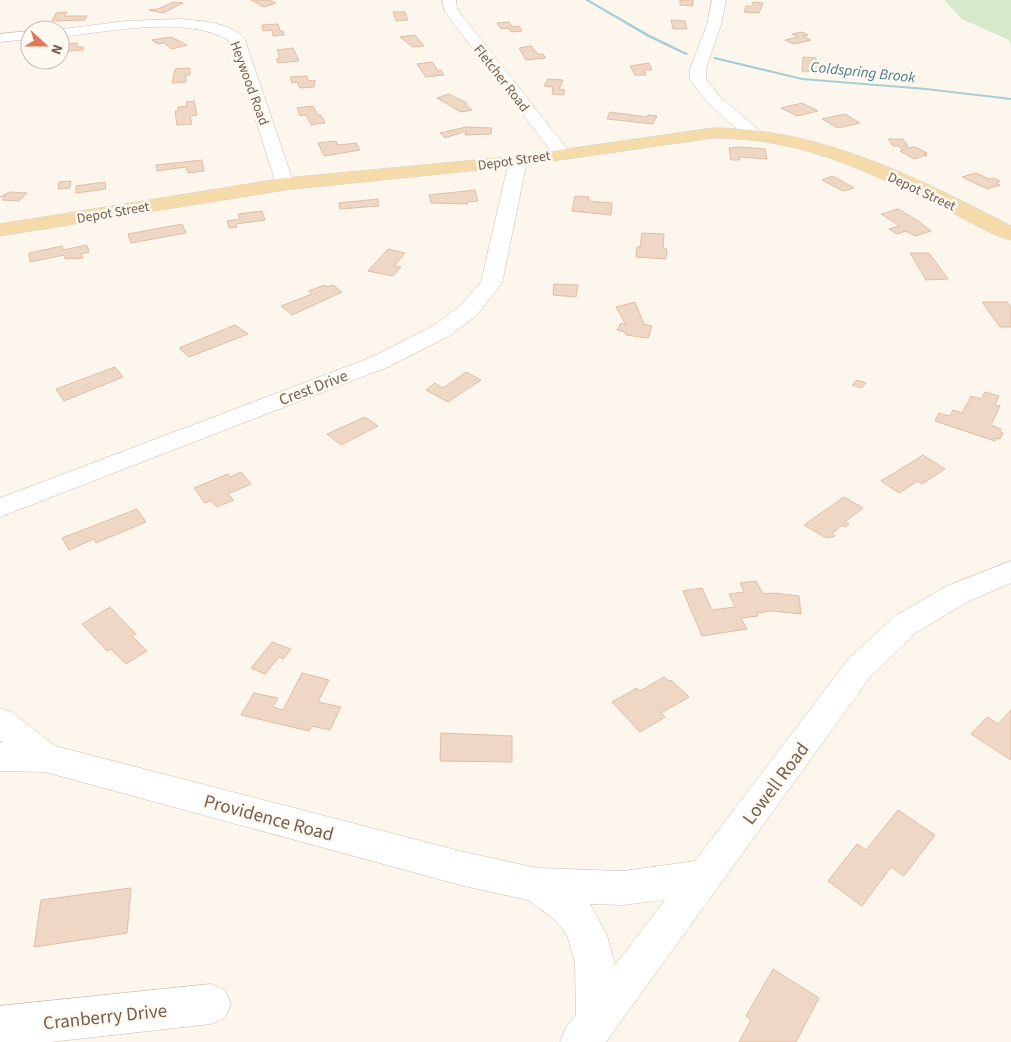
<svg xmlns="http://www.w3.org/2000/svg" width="1011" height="1042" font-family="'Source Sans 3',sans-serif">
	<rect width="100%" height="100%" fill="#fcf6ec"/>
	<path fill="#d6e9ca" d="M944 0H1011V46L1009 40 962 19Z"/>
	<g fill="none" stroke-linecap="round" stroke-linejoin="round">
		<path fill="#a7cdd6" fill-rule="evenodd" d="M585 0H589L650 35 689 54 686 55 648 37Z
			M715 57 802 78 926 88 1011 98V100L926 90 802 80 714 59 713 58Z"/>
	</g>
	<path fill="#efd7c5" stroke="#e1bea6" d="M251 0H268L276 3 264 7Z
		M680 0H693V6L680 5Z
		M173 2 183 3 163 13 149 10 158 9Z
		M753 2 763 3 759 13 744 12 746 6H752Z
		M67 12 64 16H87L85 20 52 21 56 13Z
		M393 12H405L408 20 396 21Z
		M671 20 685 21 687 29H673Z
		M509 22 512 27 519 26 522 31 511 32 508 28 501 29 497 23Z
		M278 24 280 31H283L284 35 273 36 272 30 263 31 262 25Z
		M802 32 808 35 803 36 811 40 794 44 785 40 798 37 792 34Z
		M415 35 424 46 413 47 400 37Z
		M171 37 187 45 172 49 164 43 158 44 152 40Z
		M77 43V47H83V50L60 52V45Z
		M531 46 538 54H543L546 58 526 60 519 48Z
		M293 48 299 61 278 63 276 59 280 58 277 50Z
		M803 57 816 58V66H820L819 72 802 71Z
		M432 62 438 71 441 70 444 75 426 77 417 64Z
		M649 63 652 70H644L646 75H635L630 66Z
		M190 68V75H186V82L172 83 175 69Z
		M307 76 308 81 315 80 314 87 300 88 297 82 292 83 290 77Z
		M548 79 563 80 559 89 565 90 563 95 552 94 553 87 544 86Z
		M449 94 467 103 465 104 472 110 461 112 437 98Z
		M194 101 197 115 190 116 192 124 177 125 175 111H178V107L187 106 186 102Z
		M802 103 818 111 797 116 781 108Z
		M313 106 318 115H321L325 123 311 125 306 115 300 116 297 108Z
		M610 112 647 117 648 115 657 116 653 124 607 119Z
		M845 114 860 123 838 128 822 119Z
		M466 127 492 128 491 134 465 135 466 131 445 138 440 133Z
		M888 139H903L908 146H903L905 148 915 147 927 153 924 154 927 155 914 159 900 151 903 150 898 146H893Z
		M336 141 338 145 356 143 360 150 324 156 318 143Z
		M740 147 765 149 767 159 739 157 740 160H731L729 148Z
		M202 160 204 171 188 173 186 167 157 171 156 165Z
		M976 173 989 179 993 178 1000 181 996 183 1000 185 987 189 962 177Z
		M833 176 854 188 843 191 822 180Z
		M71 181 70 188 58 189 59 182Z
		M105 182 106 189 76 193V186Z
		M475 190 478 201 467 202 468 204 431 203 429 195Z
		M10 192 27 193 19 201 2 200 6 196 0 197Z
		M575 196 589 197 588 201 612 203 611 215 572 211Z
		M378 199 379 206 340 209 339 203Z
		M898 209 917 220 931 231 915 236 906 231 897 234 889 229 900 226 881 214Z
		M262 211 265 220 236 224 237 227 229 228 227 221 240 219 238 214Z
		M182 224 186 233 131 243 128 234Z
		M642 233 664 234 663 248 667 249 666 259 636 257 637 247H640Z
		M87 245 89 252 81 254 83 258 65 259 64 255 30 262 29 253 62 246 63 250Z
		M388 249 405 253 394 266 401 267 393 276 368 271Z
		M910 253H929L948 279 926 280Z
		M554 284 578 285 576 297 553 295Z
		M324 285 327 287 333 285 342 292 292 315 281 306 312 294 309 291Z
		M635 302 644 324 652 326 648 338 626 335 625 332 617 330 621 323 626 325 616 307Z
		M982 302H1007L1011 307V327H1000Z
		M235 325 248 334 189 357 179 348Z
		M115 367 123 377 64 401 56 389Z
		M466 372 481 380 448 402 426 390 435 383 443 388Z
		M857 380 866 383 861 388 852 385Z
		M985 392 999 396 995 405 1000 406 991 425 1001 429 1000 432 1003 433 1000 439 996 438 995 441 935 421 939 413 950 416 953 410 962 413 971 396 981 399Z
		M365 417 378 426 341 445 327 434Z
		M923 455 945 469 922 484 918 481 899 493 881 481Z
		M241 472 251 484 228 494 234 500 217 507 211 501 205 503 194 488 228 474 230 477Z
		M844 497 863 508 845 522 849 524 845 527 842 525 832 534 835 536 826 538 804 525Z
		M137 509 146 522 96 543 94 539 69 550 62 538Z
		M756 581 763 594 774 593 799 596 801 614 772 611 757 613 758 616 741 618 747 629 702 636 683 591 702 588 712 610 735 607 729 594 744 592 740 583Z
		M110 607 136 634 132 636 147 651 126 664 111 649 107 651 82 624Z
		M272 642 291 649 283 659 279 657 265 674 251 668Z
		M302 673 329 680 318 702 341 707 330 730 312 726 309 731 241 715 254 693 278 698 273 707 283 710Z
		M664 677 669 681 671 680 689 697 661 713 665 717 640 732 612 702 637 688 640 691Z
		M1011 710V760L971 734 987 717 998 724Z
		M441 733 512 736V762L440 761Z
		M898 810 935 835 904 876 891 867 862 906 828 881 857 844 866 850Z
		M131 888 127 933 34 947 41 900Z
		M773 969 819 998 796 1042H739L751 1020 746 1016Z"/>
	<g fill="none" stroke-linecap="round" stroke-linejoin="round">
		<defs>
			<path id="minor" d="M442 0H456L457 9 568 150 571 154 568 158H556L445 12Z
				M712 0H726L721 25 706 69V79L720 97 758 129 761 133 758 137H746L708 103 690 80V69L707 25Z
				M180 19C201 21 232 22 245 40L294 184 292 188H278L276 184 231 42C190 14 108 32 60 37V30H55L126 21Z
				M30 31V39L0 42V34Z
				M518 156 524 157 527 161 502 283 476 316 449 336 388 367 0 517V498L372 357 433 326 460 306 481 282 509 161 512 157Z
				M1011 561V583L967 602 917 632 871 676 606 1042H560L566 1027 576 1015 575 963 567 935 554 919 528 900 464 886 45 772 0 771V743H3L0 740V708L12 712 55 746 464 852 537 868 623 871 695 861 849 658 895 616 947 586ZM665 900 615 965 607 935 590 904 623 905Z
				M211 984 225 990 231 1004 225 1018 211 1024 50 1042H0V1006Z"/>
			<path id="major" d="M713 128C820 128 918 178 1011 226V240C987 234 964 218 942 207 864 170 801 138 713 138L518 166 285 190 0 236V224L285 178 518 156Z"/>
		</defs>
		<use href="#minor" stroke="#cebeb1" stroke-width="1"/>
		<use href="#major" stroke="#d9d2ce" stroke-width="1"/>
		<use href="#minor" fill="#fff" fill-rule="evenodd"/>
		<use href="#major" fill="#f5dba9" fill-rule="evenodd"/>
	</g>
	<g text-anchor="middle" stroke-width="5" stroke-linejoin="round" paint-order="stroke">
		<g font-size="14" fill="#765e4f" stroke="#fefaf2">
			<text transform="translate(502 78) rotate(52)" y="5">Fletcher Road</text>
			<text transform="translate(250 83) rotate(70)" y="5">Heywood Road</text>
			<text transform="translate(514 160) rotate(-8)" y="5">Depot Street</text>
			<text transform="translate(922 191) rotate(25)" y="5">Depot Street</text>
			<text transform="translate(113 212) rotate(-10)" y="5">Depot Street</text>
		</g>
		<g font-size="15" font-style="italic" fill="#4a7b87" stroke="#fefaf2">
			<text transform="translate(863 72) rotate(6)" y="5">Coldspring Brook</text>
		</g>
		<g font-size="16" fill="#765e4f" stroke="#fefaf2">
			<text transform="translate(313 387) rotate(-21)" y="6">Crest Drive</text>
		</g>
		<g font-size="19" fill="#765e4f" stroke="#fefaf2">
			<text transform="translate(775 783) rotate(-53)" y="7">Lowell Road</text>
			<text transform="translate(269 817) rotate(15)" y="7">Providence Road</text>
			<text transform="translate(105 1016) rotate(-6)" y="7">Cranberry Drive</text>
		</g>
	</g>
	<g transform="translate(45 45) rotate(111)"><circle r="24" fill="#fefaf2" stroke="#c8bcb1"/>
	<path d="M0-4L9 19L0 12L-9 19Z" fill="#dd7a59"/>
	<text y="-8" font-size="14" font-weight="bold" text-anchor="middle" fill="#765e4f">N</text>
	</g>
</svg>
